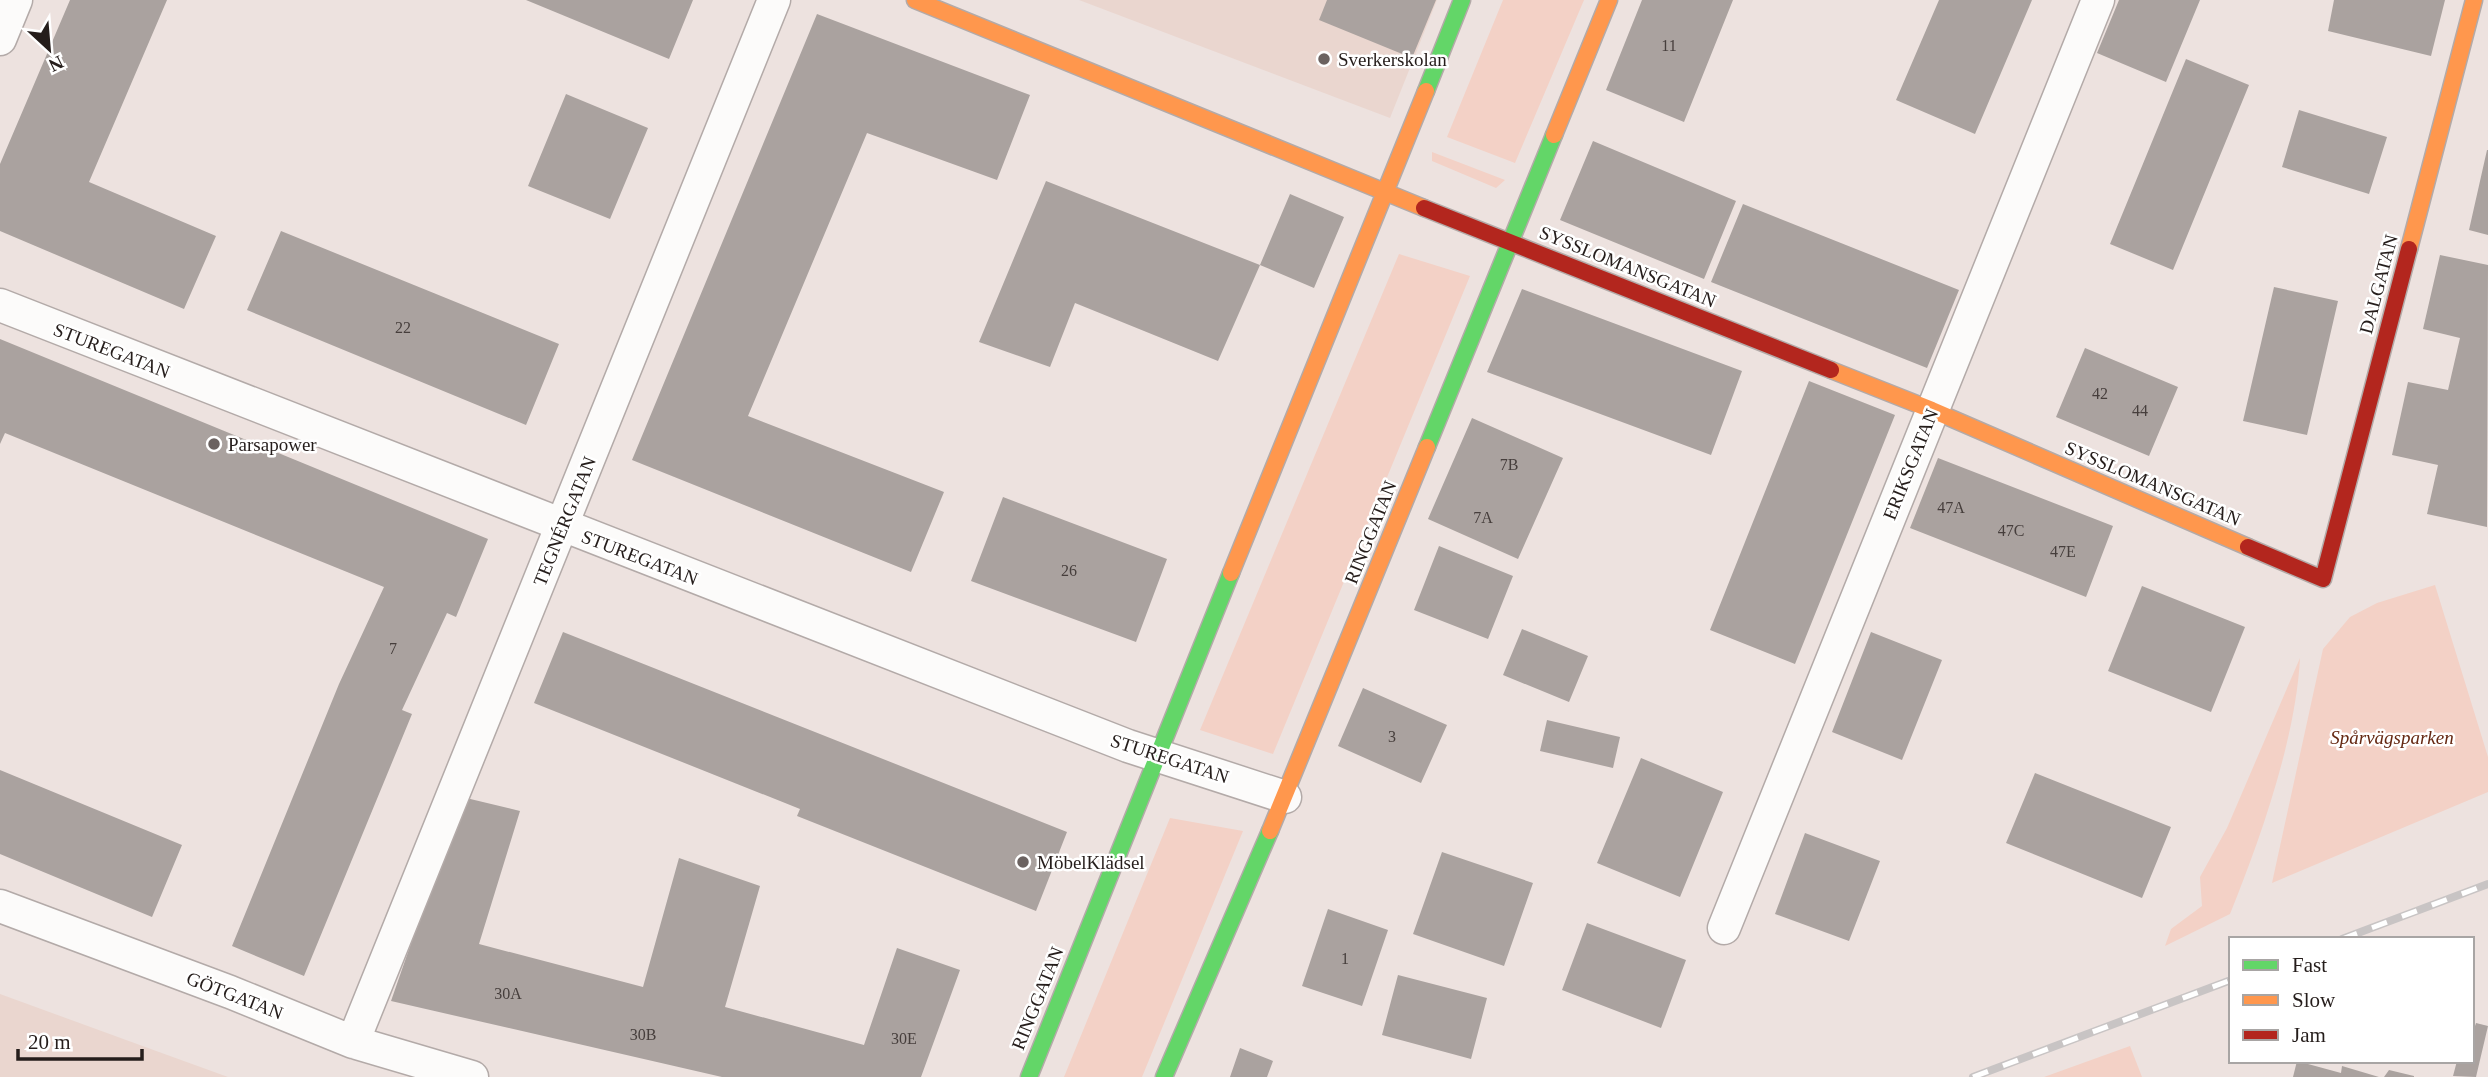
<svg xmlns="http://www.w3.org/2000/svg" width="2488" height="1077" font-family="Georgia,serif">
	<rect width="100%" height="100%" fill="#ede2df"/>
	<path fill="#ead6cf" d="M1079 0H1437L1390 118Z
		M0 994 159 1052 228 1077H0Z"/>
	<path fill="#f3d1c6" d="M1503 0H1584L1515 163 1447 137Z
		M1432 152 1505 180 1496 188 1432 161Z
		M1399 254 1470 276 1273 754 1200 730Z
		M2435 585 2488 757V792L2272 883 2323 649 2350 617 2377 603Z
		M2300 658C2296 738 2260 840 2230 914L2165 946 2171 929 2202 906 2200 877 2227 828Z
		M1170 818 1243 831 1142 1077H1064Z
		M2130 1046 2142 1077H2044Z"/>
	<path fill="#aaa29f" d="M70 0H167L89 182 216 236 184 309 0 231V164Z
		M526 0H693L669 59Z
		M1327 0H1436L1412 58 1319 20Z
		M1642 0H1733L1684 122 1606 90Z
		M1939 0H2032L1975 134 1896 100Z
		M2119 0H2200L2166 82 2097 53Z
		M2334 0H2445L2431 56 2328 31Z
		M817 14 1030 95 997 180 867 133 748 416 944 492 911 572 632 460Z
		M2186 59 2249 85 2173 270 2110 244Z
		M566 94 648 128 610 219 528 186Z
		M2299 110 2387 137 2369 194 2282 167Z
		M1593 141 1736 201 1704 279 1560 220Z
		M2487 150H2488V235L2469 230Z
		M1046 181 1260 265 1290 194 1344 217 1314 288 1260 265 1218 361 1075 303 1050 367 979 342Z
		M1743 204 1959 290 1927 368 1711 282Z
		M281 231 559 344 526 425 247 310Z
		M2440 255 2488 265 2487 527 2427 514 2438 465 2392 455 2408 382 2448 390 2460 338 2423 329Z
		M2274 287 2338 301 2307 435 2243 421Z
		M1522 289 1742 371 1711 455 1487 372Z
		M0 339 488 539 456 617 447 613 402 710 412 714 304 976 232 946 339 684 384 587 5 433 0 444Z
		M2085 348 2178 387 2149 456 2056 417Z
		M1809 381 1895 415 1795 664 1710 630Z
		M1472 418 1563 458 1518 559 1428 519Z
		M1938 458 2113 526 2086 597 1910 528Z
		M1003 497 1167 559 1136 642 971 581Z
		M1439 546 1513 576 1488 639 1414 610Z
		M2142 586 2245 627 2211 712 2108 671Z
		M1522 629 1588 656 1569 702 1503 675Z
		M563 632 1067 832 1036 911 797 816 800 809 534 703Z
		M1871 632 1942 660 1902 760 1832 732Z
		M1363 688 1447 725 1421 783 1338 746Z
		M1547 720 1620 737 1613 768 1540 751Z
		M1641 758 1723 792 1680 897 1597 863Z
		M0 770 182 845 152 917 0 854Z
		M2035 773 2171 827 2142 898 2006 843Z
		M462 797 520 811 479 944 643 987 679 858 760 886 725 1007 864 1045 897 948 960 970 921 1077H722L391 1001Z
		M1805 833 1880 861 1849 941 1775 914Z
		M1442 852 1533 883 1504 966 1413 934Z
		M1328 909 1388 930 1362 1006 1302 986Z
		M1587 923 1686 960 1661 1028 1562 990Z
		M1398 975 1487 998 1471 1059 1382 1035Z
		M2476 1023 2488 1026 2476 1077 2453 1076 2457 1061H2472V1035Z
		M1240 1048 1273 1061 1267 1077H1230Z
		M2297 1061 2341 1073 2342 1066 2379 1077H2293Z
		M2389 1070 2414 1076V1077H2384Z"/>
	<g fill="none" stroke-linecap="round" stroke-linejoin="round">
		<defs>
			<path id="street" d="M0 39 16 0
				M0 305 1128 746 1285 797
				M0 906 230 992 353 1042 472 1077
				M1724 928 2098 0
				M353 1042 774 0"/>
			<path id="fast" d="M1426 91 1462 0
				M1427 447 1554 135
				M1029 1077 1231 573
				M1164 1077 1270 831"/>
			<path id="slow" d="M915 0 1424 208
				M1554 135 1609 0
				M2409 249 2474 0
				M1831 370 1932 410 2248 547
				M1231 573 1426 91
				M1270 831 1427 447"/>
			<path id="jam" d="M1424 208 1831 370
				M2248 547 2323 579 2409 249"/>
		</defs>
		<use href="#street" stroke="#b3aaa8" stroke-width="35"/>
		<use href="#fast" stroke="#b3aaa8" stroke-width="19"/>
		<use href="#slow" stroke="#b3aaa8" stroke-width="19"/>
		<use href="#jam" stroke="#b3aaa8" stroke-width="19"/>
		<use href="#street" stroke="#fcfbfa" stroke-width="32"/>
		<use href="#fast" stroke="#63d668" stroke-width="16"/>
		<use href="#slow" stroke="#ff974d" stroke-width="16"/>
		<use href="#jam" stroke="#b3261e" stroke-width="16"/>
		<defs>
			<path id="rail" d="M2342 939 2488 884
				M1973 1077 2231 980"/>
		</defs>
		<use href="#rail" stroke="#c8c4c4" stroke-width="8"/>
		<use href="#rail" stroke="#fff" stroke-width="5" stroke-dasharray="16" stroke-linecap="butt"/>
	</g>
	<g fill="#6b6260" stroke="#fff" stroke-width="2.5">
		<circle cx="1324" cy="59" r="7"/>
		<circle cx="214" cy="444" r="7"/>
		<circle cx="1023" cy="862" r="7"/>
	</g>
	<g text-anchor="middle" stroke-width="5" stroke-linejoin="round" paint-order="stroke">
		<g font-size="16" fill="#463e3c">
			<text x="1669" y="51">11</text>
			<text x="403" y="333">22</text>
			<text x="2100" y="399">42</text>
			<text x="2140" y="416">44</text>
			<text x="1509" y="470">7B</text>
			<text x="1951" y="513">47A</text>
			<text x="1483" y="523">7A</text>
			<text x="2011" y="536">47C</text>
			<text x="2063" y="557">47E</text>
			<text x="1069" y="576">26</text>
			<text x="393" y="654">7</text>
			<text x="1392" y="742">3</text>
			<text x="1345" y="964">1</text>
			<text x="508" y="999">30A</text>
			<text x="643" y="1040">30B</text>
			<text x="904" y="1044">30E</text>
		</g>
		<g font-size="19" fill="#251d1b" stroke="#fff" text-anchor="start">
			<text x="1338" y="66">Sverkerskolan</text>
			<text x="228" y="451">Parsapower</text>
			<text x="1037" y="869">MöbelKlädsel</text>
		</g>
		<g font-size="19" fill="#251d1b" stroke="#fff">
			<text transform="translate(1628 266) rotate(22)" y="7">SYSSLOMANSGATAN</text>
			<text transform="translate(2378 284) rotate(-75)" y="7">DALGATAN</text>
			<text transform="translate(112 350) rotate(21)" y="7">STUREGATAN</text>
			<text transform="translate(1910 464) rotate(-68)" y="7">ERIKSGATAN</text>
			<text transform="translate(2153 483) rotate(23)" y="7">SYSSLOMANSGATAN</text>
			<text transform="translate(564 521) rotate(-68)" y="7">TEGNÉRGATAN</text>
			<text transform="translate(1370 532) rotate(-68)" y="7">RINGGATAN</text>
			<text transform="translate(640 557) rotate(21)" y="7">STUREGATAN</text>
			<text transform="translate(1170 758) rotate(18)" y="7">STUREGATAN</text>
			<text transform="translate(235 995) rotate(21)" y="7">GÖTGATAN</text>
			<text transform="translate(1037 998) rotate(-68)" y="7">RINGGATAN</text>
		</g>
		<g font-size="19" font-style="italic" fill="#652812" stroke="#fff">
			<text x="2392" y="744">Spårvägsparken</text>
		</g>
	</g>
	<rect x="2229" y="937" width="245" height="126" fill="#ffffff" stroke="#a8a5a4" stroke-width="2"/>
	<rect x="2243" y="960" width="35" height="10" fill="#63d668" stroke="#a8a5a4" stroke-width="2"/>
	<text x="2292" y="972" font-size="21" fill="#251d1b">Fast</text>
	<rect x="2243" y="995" width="35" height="10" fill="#ff974d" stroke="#a8a5a4" stroke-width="2"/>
	<text x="2292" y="1007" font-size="21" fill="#251d1b">Slow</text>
	<rect x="2243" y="1030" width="35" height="10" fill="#b3261e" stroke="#a8a5a4" stroke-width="2"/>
	<text x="2292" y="1042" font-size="21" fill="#251d1b">Jam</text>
	<g transform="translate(49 49) rotate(154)" stroke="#ffffff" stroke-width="5" paint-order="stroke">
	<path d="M0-5L12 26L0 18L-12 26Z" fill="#251d1b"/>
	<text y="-10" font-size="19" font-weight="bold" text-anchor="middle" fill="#251d1b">N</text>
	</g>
	<path d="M18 1049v10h124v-10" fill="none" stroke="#251d1b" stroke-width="3.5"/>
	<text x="28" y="1049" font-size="21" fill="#251d1b" stroke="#ffffff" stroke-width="5" paint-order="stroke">20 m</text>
</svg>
